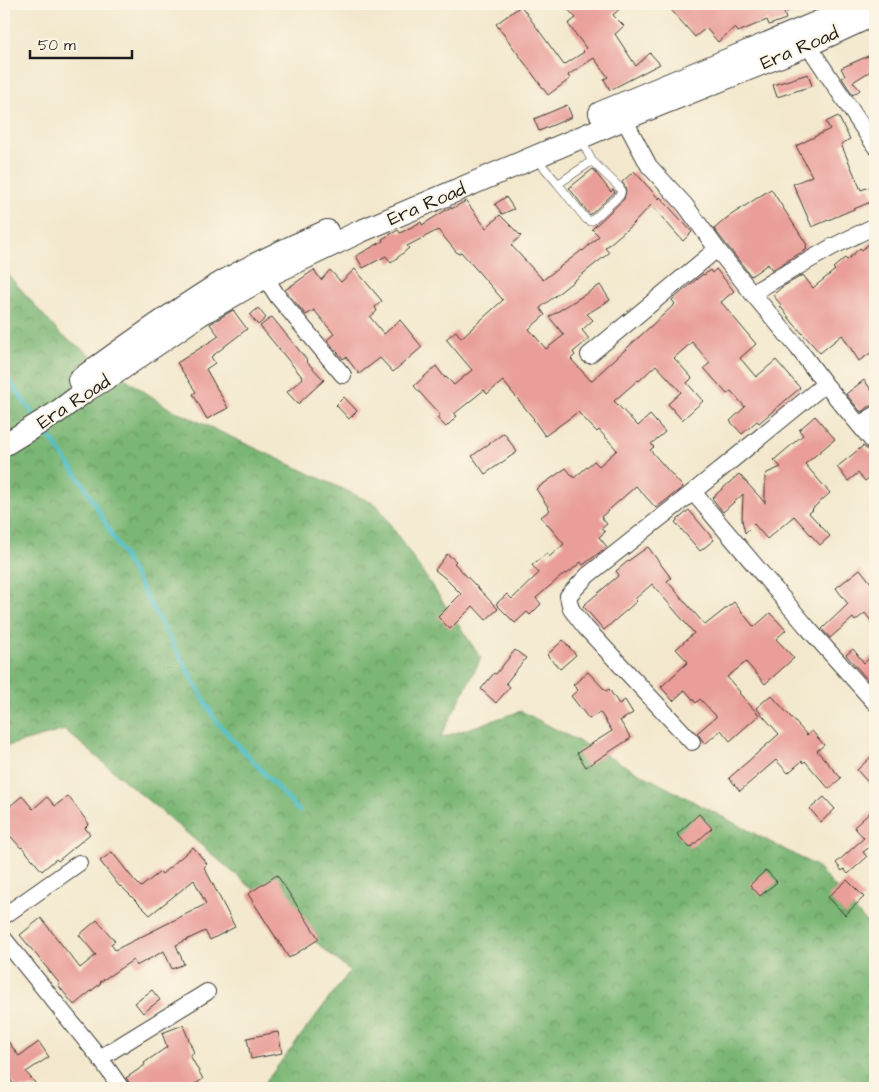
<svg xmlns="http://www.w3.org/2000/svg" width="879" height="1092" font-family="'Architects Daughter',sans-serif">
	<defs>
		<pattern id="forest-crowns" width="20" height="18" patternUnits="userSpaceOnUse" patternTransform="scale(1.25)"><rect width="20" height="18" fill="#7ab674"/><path d="M2 6a3 3 0 1 1 6 0M12 15a3 3 0 1 1 6 0" fill="none" stroke="#63935e"/></pattern>
	</defs>
	<rect width="100%" height="100%" fill="#fcf5e5"/>
	<filter id="ink" filterUnits="userSpaceOnUse"><feTurbulence type="fractalNoise" baseFrequency=".02" numOctaves="2"/><feDisplacementMap in="SourceGraphic" scale="10" xChannelSelector="R" yChannelSelector="G"/><feConvolveMatrix kernelMatrix="1 2 1 2 8 2 1 2 1" color-interpolation-filters="sRGB"/></filter>
	<filter id="wash" filterUnits="userSpaceOnUse"><feTurbulence type="fractalNoise" baseFrequency=".0096" numOctaves="4" result="noise"/><feDisplacementMap in="SourceGraphic" scale="20" xChannelSelector="R" yChannelSelector="G"/><feGaussianBlur stdDeviation="1.12" result="paint"/><feColorMatrix in="noise" values="0 0 0 0 0 0 0 0 0 0 0 0 0 0 0 0 0 1.4 0 .05"/><feComposite in="paint" operator="in"/></filter>
	<g filter="url(#wash)">
		<rect width="100%" height="100%" fill="#f3e8cd"/>
		<path fill="url(#forest-crowns)" stroke="#4b6948" d="M4 270 60 334 167 407 377 505 481 658 440 738 521 711 816 866 875 932V1088H261L350 971 65 730 4 747Z"/>
		<g fill="none" stroke-linecap="round" stroke-linejoin="round">
			<path stroke="#52bfc9" stroke-width="4.5" d="M4 373 36 418
				M44 429 84 485 216 721 299 811"/>
		</g>
		<g id="blocks">
			<path fill="#e99e99" d="M563 4H625L613 15 624 26 615 34 636 66 650 53 660 64 610 90 604 79 608 77 594 58 568 75 570 79 548 95 496 24 521 6 564 65 584 52 583 51 586 48 568 24 576 18Z
				M666 4H804V6L784 13 786 19 769 25 767 20 738 32 735 27 718 42 706 28 695 37Z
				M875 53V64L870 67 872 70 853 82 860 90 853 95 842 78 845 76 841 68Z
				M808 74 812 86 777 97 773 85Z
				M567 105 572 117 539 131 534 119Z
				M838 116 850 139 841 144 861 190 869 187 875 200 812 227 793 184 812 176 796 146 830 129 826 122Z
				M593 169 611 192 613 189 615 192 590 215 569 188Z
				M634 171 659 199 660 197 692 232 683 241 651 205 633 224 605 248 609 253 540 308 545 315 529 329 546 349 564 335 549 317 600 285 610 300 587 314 593 320 582 330 589 339 573 352 575 355 571 359 591 381 675 304 672 300 703 274 704 275 710 270 712 273 716 269 734 291 721 302 756 344 740 358 756 377 776 360 800 388 759 423 757 421 742 434 730 421 745 407 731 391 727 394 704 368 710 363 692 342 674 358 692 378 687 383 703 401 682 420 668 404 681 392 656 365 639 381 638 380 614 401 638 426 650 415 665 432 651 444 654 447 650 450 683 487 656 508 636 486 601 517 607 524 601 529 605 532 599 537 607 547 583 565 581 562 567 574 565 573 536 598 541 604 530 615 527 612 515 623 496 604 507 594 512 599 539 573 532 565 546 554 549 557 564 544 541 517 550 510 536 489 566 468 574 478 594 461 599 466 617 450 599 430 597 432 578 412 545 436 533 419H534L503 381 487 394 484 390 454 414 457 416 446 427 437 418 440 415 414 386 436 366 445 378 446 377 454 385 472 370 446 339 456 331 461 338 503 300 461 252 458 254 438 230 407 246 409 248 391 263 386 256 363 268 356 256 383 241 382 239 398 230 400 233 421 222 422 225 451 207V209L466 201 486 228 500 215 521 236 511 245 543 280 582 250 583 251 599 236 592 229 624 199 626 191 625 186 622 182Z
				M771 189 807 245 806 246 807 249 772 270 768 264 751 276 714 229 728 217Z
				M506 197 514 209 502 214 495 204Z
				M875 238V350L859 361 842 335 820 353 793 323 780 306 781 305 773 295 782 287 803 275 813 288 835 270 833 268 845 258 847 260 860 248 862 250Z
				M355 269 382 301 375 307 377 311 370 317 384 334 400 320 422 347 393 372 380 358 359 374 346 357 343 359 327 340 334 334 314 310 306 315 285 290 314 270 321 280 330 270 341 282Z
				M258 308 266 318 258 325 250 315Z
				M233 310 247 329 211 357 215 363 206 369 228 408 207 419 193 394 196 392 177 363 219 336 210 324Z
				M272 317 307 360 306 361 324 380 298 404 287 392 303 378 260 326Z
				M864 380 875 395V405L870 406 861 412 846 394Z
				M344 397 357 411 349 419 336 405Z
				M815 416 835 439 805 464 830 493 812 509 813 510 809 513 830 536 820 545 794 516 767 539 754 524 745 533 742 520 743 494 723 512 712 498 739 474 765 503V476L767 473 781 467 774 460 803 435 799 430Z
				M504 433 517 452 485 474 472 456Z
				M863 446 871 453 875 454V473L865 481 858 473 848 481 837 467Z
				M689 510 714 540 700 551 675 522Z
				M648 547 671 578 667 581 705 625 734 602 754 627 770 613 786 630 776 639 794 658 765 684 746 662 727 677 740 692 739 693 759 715 730 741 721 730 705 744 697 733 716 717V716L700 699 696 703 685 690 673 701 661 687 688 662 676 649 694 633 652 584 635 599 637 601 604 630 583 606 619 575 616 571 628 561Z
				M447 554 456 561 454 563 498 609 486 620 473 606 450 629 438 617 461 594 445 578 435 570Z
				M860 569 875 588V626L865 613 855 621 853 618 830 638 822 629 848 604 836 588Z
				M563 640 576 655 560 669 547 655Z
				M853 649 864 663 875 653V688L846 655Z
				M515 650 526 658 506 683 510 687 496 703 481 689 494 673 496 674Z
				M588 672 606 691 609 689 619 704 625 700 633 713 620 721 631 738 586 767 577 753 612 731 600 712 589 719 571 696 578 690 573 685Z
				M771 695 807 735 812 731 824 745 817 751 841 778 829 789 805 761 803 763 802 761 788 773 776 760 740 791 729 778 779 734 756 708Z
				M875 753V790L857 770Z
				M22 796 33 809 47 797 55 806 68 796 89 824 85 828 90 834 58 861 56 859 42 871 22 847 21 848 4 829V811Z
				M824 797 835 809 821 822 810 809Z
				M875 808V851L871 846 863 852 867 857 848 874 844 869 842 871 836 863 864 838 854 827Z
				M699 814 712 828 690 848 677 834Z
				M193 847 207 864 204 867 235 927 210 940 205 931 176 945 184 964 172 969 164 951 136 966 133 960 100 982 101 983 74 1005 58 985 60 984 20 935 41 918 80 968 96 955 79 935 97 920 115 941 111 944 115 950 206 904 194 880 150 915 121 886 120 887 100 861 112 852 134 880 141 887 160 872 162 874Z
				M766 870 777 882 760 896 750 885Z
				M277 875 319 939 289 958 248 894Z
				M847 880 864 897 845 915 828 897Z
				M152 990 160 1000 143 1013 135 1003Z
				M183 1025 194 1053 190 1055 203 1079 189 1088H133L126 1078 145 1065 144 1063 167 1047 162 1033Z
				M278 1032 282 1053 251 1059 247 1038Z
				M4 1036 19 1056 39 1042 49 1057 26 1072 39 1088H16L4 1070Z"/>
		</g>
	</g>
	<g filter="url(#ink)">
		<use href="#blocks" fill-opacity="0" stroke="#3c3b37" stroke-width="1"/>
		<g fill="none" stroke-linecap="round" stroke-linejoin="round">
			<defs>
				<path id="service" d="M536 158 558 184 586 219 589 221 593 220 620 195 621 192 620 188 592 161 581 140
					M558 184 592 161"/>
				<path id="minor" d="M808 45 875 146
					M624 119 649 166 685 205 717 249 752 293 798 348 825 384 875 444
					M265 277 278 297 343 375
					M752 293 832 247 875 226
					M589 355 717 249
					M860 424 875 415
					M693 492 807 627 875 703
					M692 742 585 627 571 609 568 596 588 575 693 492 825 384
					M4 916 79 863
					M4 939 100 1058 121 1088
					M100 1058 207 992"/>
				<path id="secondary" d="M600 113C687 76 775 41 862 4
					M79 380C123 348 168 316 214 287 249 266 290 247 327 231
					M4 445 56 413 87 390 120 370 201 314 265 277 359 232 624 119 808 45 875 14"/>
			</defs>
			<use href="#service" stroke="#3c3b37" stroke-width="9"/>
			<use href="#minor" stroke="#3c3b37" stroke-width="18"/>
			<use href="#secondary" stroke="#3c3b37" stroke-width="24"/>
			<use href="#service" stroke="#fff" stroke-width="8"/>
			<use href="#minor" stroke="#fff" stroke-width="16"/>
			<use href="#secondary" stroke="#fff" stroke-width="22"/>
		</g>
	</g>
	<g text-anchor="middle" stroke-width="4" stroke-linejoin="round" paint-order="stroke">
		<g font-size="19" fill="#1c1c1c" stroke="#fcf5e5">
			<text transform="translate(799 47) rotate(-23)" y="7">Era Road</text>
			<text transform="translate(426 203) rotate(-23)" y="7">Era Road</text>
			<text transform="translate(73 401) rotate(-33)" y="7">Era Road</text>
		</g>
	</g>
	<rect width="879" height="1092" fill="none" stroke="#fcf5e5" stroke-width="20"/>
	<path d="M30 50v8h102v-8" fill="none" stroke="#1c1c1c" stroke-width="2.5"/>
	<text x="38" y="50" font-size="15" fill="#1c1c1c" stroke="#fcf5e5" stroke-width="4" paint-order="stroke">50 m</text>
</svg>
